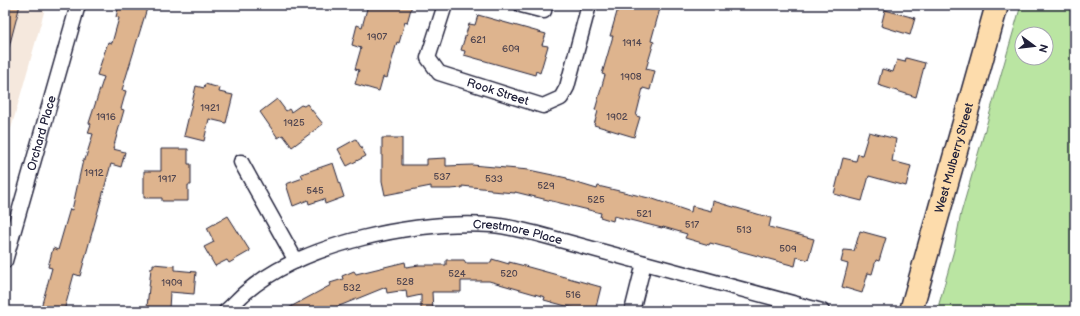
<svg xmlns="http://www.w3.org/2000/svg" width="1080" height="316" font-family="'Balsamiq Sans',sans-serif">
	<rect width="100%" height="100%" fill="#fff"/>
	<filter id="ink" filterUnits="userSpaceOnUse"><feTurbulence type="fractalNoise" baseFrequency=".025" numOctaves="2"/><feDisplacementMap in="SourceGraphic" scale="8" xChannelSelector="R" yChannelSelector="G"/><feConvolveMatrix kernelMatrix="1 2 1 2 8 2 1 2 1" color-interpolation-filters="sRGB"/></filter>
	<g filter="url(#ink)">
		<path fill="#f5e8dd" d="M5 5H46L5 150Z"/>
		<path fill="#bae5a2" stroke="#6e846e" fill-rule="evenodd" d="M1021 5H1075V311H937L954 250 961 213ZM1022 34H1046V58H1022Z"/>
		<path fill="#deb48e" stroke="#22223b" d="M5 5H20L9 47 5 46Z
			M119 5H148L122 90 126 91 121 109 124 110 113 149 125 152 121 167 111 164 80 276 74 274 64 311H40L52 268 48 267 53 248 58 250 69 212 70 209 72 210 83 160H85L93 134 88 133 91 124 89 123 104 77 97 75 108 42 112 43 119 18 116 17Z
			M368 5H412L407 23 405 22 399 43 397 42 387 78 383 77 379 91 355 84 359 70 355 69 361 48 352 45 357 25 362 27Z
			M619 5H661L651 41 654 42 646 69 655 71 650 90 643 88 636 116 640 117 634 137 594 125 598 111 595 110 605 75 602 74 613 36H610Z
			M885 10 915 18 910 35 881 26Z
			M478 15 546 34 542 45 548 46 540 73 536 71 535 75 464 55 465 51 461 50 469 24 475 25Z
			M906 58 925 63 916 97 878 85 882 69 893 72 897 60 905 62Z
			M205 84 220 88 219 92 233 95 226 123 209 119 204 141 184 136 196 86 204 88Z
			M277 99 286 111 289 109 291 112 301 105 304 106 307 104 323 124 292 147 283 135 278 138 260 112Z
			M869 132 896 139 892 161 911 166 906 186 869 176 862 201 834 194 843 158 856 161 858 154 862 155Z
			M382 138H402V165H427V159L446 158V166L472 165 529 170 567 178V180L597 189 598 186 653 199 691 212 692 206 711 211 713 201 771 218 769 227 814 239 808 260 797 257 795 266 710 243 709 245 685 238 687 234 663 227 662 228 614 216 613 221 600 217 601 213 515 192V193L491 191V189L462 186V188L451 189H431V186L385 195 382 181Z
			M356 139 366 156 347 166 338 149Z
			M161 149H188V164H191V185H188V201H162V198H144V171H161Z
			M333 163 344 197 325 204 324 199 309 204 308 200 293 206 286 184 303 178 301 174Z
			M228 216 250 251 229 263 227 260 215 266 204 247 214 242 207 228Z
			M860 231 886 238 879 261 876 260 872 274 868 273 862 293 842 287 848 264 841 262 844 250 854 251Z
			M492 259 509 264V262L521 265 601 287 595 311H584L544 300 545 297 489 281H461V292H432L433 311H421V295L407 298 406 290 387 293 386 287 327 311H283L331 285 330 283 343 279 342 276 354 271 356 274 405 262 406 267 419 265H446V260H464L466 263H491Z
			M153 264 175 266V270L196 272 194 294 170 292 169 309 147 307 151 268H153Z"/>
		<g fill="none" stroke-linecap="round" stroke-linejoin="round">
			<defs>
				<g id="street">
					<path id="s1" d="M445 5 428 58 439 73 543 106 561 98 567 87 589 5"/>
					<path d="M521 5 544 11 545 5"/>
					<path d="M241 162 296 261"/>
					<path id="s2" d="M5 261 78 5"/>
					<path id="s3" d="M226 311C233 305 239 298 246 292 305 242 417 220 492 225 506 226 520 230 534 233L822 311"/>
					<path d="M632 311 644 263"/>
				</g>
				<g id="primary">
					<path id="s4" d="M911 311 997 5"/>
				</g>
			</defs>
			<use href="#street" stroke="#22223b" stroke-width="17"/>
			<use href="#primary" stroke="#22223b" stroke-width="25"/>
			<use href="#street" stroke="#fff" stroke-width="14"/>
			<use href="#primary" stroke="#fddcac" stroke-width="22"/>
		</g>
	</g>
	<g text-anchor="middle" stroke-width="3" stroke-linejoin="round" paint-order="stroke">
		<g font-size="10" fill="#514650">
			<text x="377" y="40">1907</text>
			<text x="478" y="43">621</text>
			<text x="632" y="46">1914</text>
			<text x="511" y="52">609</text>
			<text x="631" y="80">1908</text>
			<text x="210" y="111">1921</text>
			<text x="106" y="120">1916</text>
			<text x="617" y="120">1902</text>
			<text x="294" y="126">1925</text>
			<text x="94" y="176">1912</text>
			<text x="442" y="180">537</text>
			<text x="167" y="182">1917</text>
			<text x="494" y="182">533</text>
			<text x="546" y="189">529</text>
			<text x="315" y="194">545</text>
			<text x="596" y="203">525</text>
			<text x="644" y="217">521</text>
			<text x="692" y="228">517</text>
			<text x="744" y="233">513</text>
			<text x="788" y="252">509</text>
			<text x="457" y="277">524</text>
			<text x="509" y="277">520</text>
			<text x="405" y="285">528</text>
			<text x="172" y="286">1909</text>
			<text x="352" y="291">532</text>
			<text x="573" y="298">516</text>
		</g>
		<g font-size="12" fill="#22223b" stroke="#fff">
			<text dy="4" stroke="none"><textPath href="#s1" startOffset="136">Rook Street</textPath></text>
			<text dy="4" stroke="none"><textPath href="#s2" startOffset="133">Orchard Place</textPath></text>
			<text dy="4" stroke="none"><textPath href="#s4" startOffset="159">West Mulberry Street</textPath></text>
			<text dy="4" stroke="none"><textPath href="#s3" startOffset="314">Crestmore Place</textPath></text>
		</g>
	</g>
	<rect width="1080" height="316" fill="none" stroke="#fff" stroke-width="20"/>
	<rect x="10" y="10" width="1060" height="296" fill="none" stroke="#22223b" stroke-width="1.5" filter="url(#ink)"/>
	<g transform="translate(1034 46) rotate(105)"><circle r="19" fill="#ffffff" stroke="#a7a7b1"/>
	<path d="M0-3L7 15L0 10L-7 15Z" fill="#22223b"/>
	<text y="-6" font-size="11" font-weight="bold" text-anchor="middle" fill="#22223b">N</text>
	</g>
</svg>
